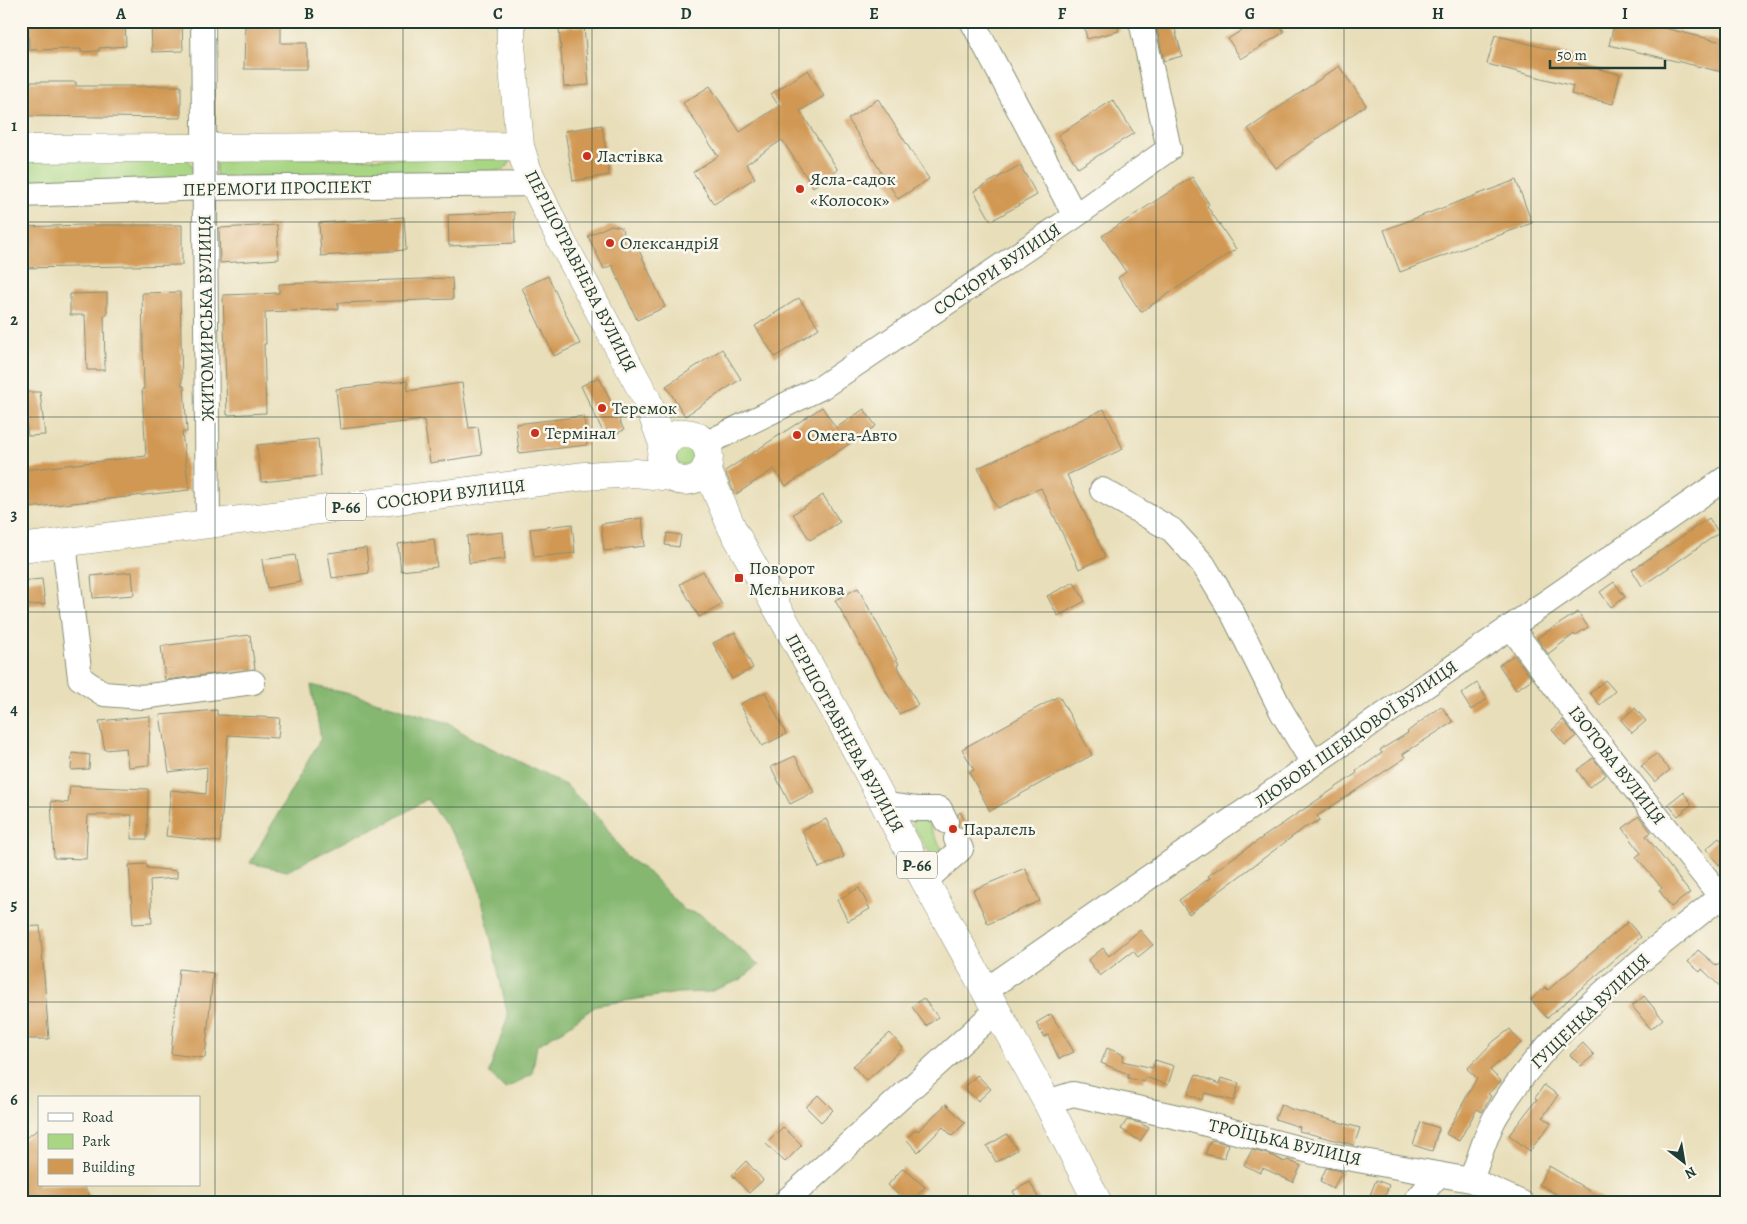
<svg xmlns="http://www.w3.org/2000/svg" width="1747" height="1224" font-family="Alegreya,serif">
	<rect width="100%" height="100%" fill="#fbf7ec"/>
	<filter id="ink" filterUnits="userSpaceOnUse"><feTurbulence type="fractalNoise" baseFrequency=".02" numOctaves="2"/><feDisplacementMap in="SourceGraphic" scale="10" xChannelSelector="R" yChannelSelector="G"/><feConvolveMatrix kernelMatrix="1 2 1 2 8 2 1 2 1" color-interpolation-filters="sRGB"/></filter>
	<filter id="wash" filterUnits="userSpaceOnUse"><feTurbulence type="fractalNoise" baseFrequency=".0096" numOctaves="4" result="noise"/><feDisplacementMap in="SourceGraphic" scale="20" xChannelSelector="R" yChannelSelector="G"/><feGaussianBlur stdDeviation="1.12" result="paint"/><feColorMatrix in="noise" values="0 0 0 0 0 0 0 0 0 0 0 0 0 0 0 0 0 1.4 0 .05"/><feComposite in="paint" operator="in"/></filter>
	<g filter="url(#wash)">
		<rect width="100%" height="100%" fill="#e8deb9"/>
		<path fill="#a8d683" stroke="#648a5c" d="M21 155 187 159 193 167V174L187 180 21 188Z
			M216 158 510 159V163L502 171 230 180 216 175Z
			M675 456a9 9 0 1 1 18 0a9 9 0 1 1-18 0Z
			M925 818 943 851 933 858 912 824V820Z"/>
		<path fill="#86b771" stroke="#527a52" d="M311 685 358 696 448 723 473 739 567 786 602 821 625 856 649 873 684 910 701 915 759 965 740 980 709 992 678 993 597 1005 563 1030 537 1045 532 1074 505 1089 489 1072 508 1016 492 944 479 887 463 849 427 799 391 821 355 836 287 871 250 863 321 738Z"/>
		<g id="blocks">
			<path fill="#d19853" d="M28 21H125L126 46 99 48V51L81 52V49L29 50Z
				M151 21H182L183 51 152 52Z
				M245 21H281V43H307V69H244Z
				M1083 21H1116L1119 31 1087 39Z
				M1155 21H1173L1182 56 1164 61Z
				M1256 21H1278L1284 32 1241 59 1228 39Z
				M1615 21H1636L1726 43V73L1609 45Z
				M584 26 589 85 564 87 559 28Z
				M1495 35 1579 57 1578 64 1620 74 1613 104 1571 94 1573 86 1487 64Z
				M1339 66 1366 105 1276 168 1248 129Z
				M808 70 824 96 800 111 838 170 813 187 782 140 746 164 755 178 714 204 693 172 718 156 683 103 710 86 740 132 779 106 771 94Z
				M27 82H76V86H181V118L27 116Z
				M878 99 929 179 898 199 848 119Z
				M1113 100 1134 133 1078 168 1058 135Z
				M602 125 609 175 573 181 565 131Z
				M1020 165 1037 195 991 221 974 191Z
				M1192 177 1209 204 1207 206 1236 249 1141 312 1118 278 1126 272 1102 236Z
				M1516 180 1532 223 1400 272 1384 230Z
				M514 212 515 243 449 246 448 215Z
				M404 217 406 250 321 256 319 223Z
				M82 225H182V265L21 268V227Z
				M277 225 279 259 220 263 219 228Z
				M611 225 621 227 632 250 638 248 665 307 637 320 612 265 604 269 588 236Z
				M548 276 580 344 554 356 522 288Z
				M452 278 453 299 338 303V309L265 312 266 344H264L266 413 227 415 223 295 279 293V284Z
				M180 292 182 386H184L187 432H182L189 490 28 508 23 470 146 456 142 389H144L142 293Z
				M107 293V315H104L105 370H87L85 315H70V294Z
				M799 298 819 328 775 357 755 326Z
				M722 349 741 379 685 416 666 386Z
				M599 377 624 430 606 438 581 386Z
				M407 381 408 391 462 383 469 428 478 427 482 455 430 463 424 420 340 429 336 389Z
				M22 392H40L45 435 28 436Z
				M822 407 836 428 864 409 876 426 786 486 774 469 735 495 725 471Z
				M1104 409 1123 449 1067 475 1105 557 1079 569 1041 488 997 508 978 468Z
				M584 416 587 445 519 453 516 424Z
				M318 439 321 476 261 482 257 445Z
				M823 495 840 522 810 540 793 514Z
				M642 518 645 546 604 551 601 524Z
				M1709 518 1719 533 1642 586 1632 570Z
				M572 524 575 553 534 557 530 529Z
				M503 532 505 559 469 563 467 536Z
				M667 533 681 535 679 547 665 545Z
				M434 539 437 567 401 571 398 544Z
				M366 548 369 573 332 578 328 553Z
				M295 555 300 582 267 588 262 560Z
				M703 571 722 605 699 617 680 584Z
				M132 572 134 595 93 598 91 576Z
				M42 579 45 604 21 606V581Z
				M1074 582 1085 601 1058 616 1047 596Z
				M1614 582 1625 597 1611 607 1600 592Z
				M858 588 899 664 897 665 918 705 899 714 835 600Z
				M1578 612 1588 627 1575 636 1574 634 1548 654 1537 638Z
				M735 632 753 668 732 679 713 643Z
				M250 635 255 669 165 680 161 646Z
				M1514 655 1532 679 1516 690 1499 665Z
				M1605 680 1615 691 1600 705 1590 693Z
				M1477 683 1487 699 1471 710 1461 694Z
				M765 692 786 734 762 746 740 704Z
				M1059 696 1092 755 990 811 969 772 974 770 962 749Z
				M1441 706 1453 722 1403 754 1405 758 1317 816 1320 820 1304 828 1189 914 1179 900 1210 878 1208 876 1234 857 1357 773 1356 771 1382 753 1380 750 1408 733 1407 732Z
				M1635 708 1646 721 1632 733 1621 720Z
				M217 710V715L280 718 278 738 228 735 220 842 166 836 171 790 206 794 207 767 169 772 160 715Z
				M150 716 149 765 128 767 126 748 105 750 99 721Z
				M1563 720 1576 736 1565 745 1552 730Z
				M72 753 90 755 89 769 71 770Z
				M1656 754 1670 770 1655 782 1641 766Z
				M795 756 814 792 790 804 771 767Z
				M1593 758 1606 775 1589 787 1577 770Z
				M70 786 148 789 147 839H131L132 815H88L86 859 54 858 51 801 68 803Z
				M1683 792 1692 804 1678 816 1668 804Z
				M960 812 971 831 968 833 958 826V814Z
				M1639 816 1651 832 1646 836 1690 893 1671 907 1659 890 1662 888 1636 857 1641 853 1623 828Z
				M826 819 844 857 819 868 802 830Z
				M1719 838 1726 846V859L1719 865 1706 849Z
				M147 864V868L177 871V878L150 880 152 923 133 924 129 865Z
				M1025 868 1040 901 988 924 973 890Z
				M859 888 870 909 848 921 837 900Z
				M1628 922 1641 937 1547 1018 1531 1000 1545 987 1548 990Z
				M40 926 49 1039H21V927Z
				M1140 930 1153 945 1138 957 1133 951 1100 976 1088 960 1103 948 1109 956Z
				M1698 950 1717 966 1726 957V992L1702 969 1700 972 1688 962Z
				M179 969 213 973 205 1058 171 1054Z
				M1644 996 1663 1019 1651 1029 1632 1006Z
				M923 998 938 1017 926 1026 912 1007Z
				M1051 1014 1074 1052 1059 1059 1048 1035 1044 1037 1036 1023Z
				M1510 1029 1521 1043 1490 1070 1501 1081 1488 1094 1491 1096 1482 1112 1477 1109 1459 1141 1446 1134 1477 1078 1467 1069 1494 1041Z
				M890 1033 903 1048 866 1081 853 1066Z
				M1583 1043 1594 1055 1581 1066 1570 1055Z
				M1107 1048 1124 1055 1122 1061 1153 1068 1155 1060 1174 1066 1168 1085 1145 1077 1144 1082 1128 1078V1074L1101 1063Z
				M1196 1074 1219 1084 1221 1078 1239 1083 1234 1101 1205 1093 1202 1100 1188 1094Z
				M977 1075 991 1089 978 1101 964 1088Z
				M1544 1085 1558 1095 1543 1117 1551 1123 1530 1151 1509 1135 1537 1099 1535 1098Z
				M818 1095 833 1110 821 1122 806 1107Z
				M946 1104 965 1123 952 1136 943 1127 918 1152 906 1139 916 1129 918 1131Z
				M1281 1104 1291 1109 1360 1128 1354 1145 1299 1131 1300 1127 1275 1119Z
				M1127 1120 1140 1123 1149 1128 1140 1141 1121 1129Z
				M1421 1122 1439 1128 1432 1151 1413 1145Z
				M783 1127 802 1145 785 1162 766 1144Z
				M39 1129V1185H83L94 1203H24L21 1198V1141Z
				M1007 1134 1017 1150 996 1162 987 1146Z
				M1211 1140 1229 1144 1224 1159 1205 1154Z
				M1252 1150 1274 1156 1284 1162 1288 1160 1301 1166 1293 1182 1263 1168 1260 1173 1244 1165Z
				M746 1161 763 1180 749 1193 732 1175Z
				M1549 1166 1561 1173 1608 1203H1571L1539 1184Z
				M903 1168 925 1187 910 1203H907L888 1185Z
				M1326 1168 1342 1171 1333 1189 1320 1182Z
				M1376 1180 1389 1185 1384 1200 1370 1195Z
				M1030 1182 1041 1203H1019L1013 1191Z"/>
		</g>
	</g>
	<g filter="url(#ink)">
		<use href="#blocks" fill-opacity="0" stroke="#848e76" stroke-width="1"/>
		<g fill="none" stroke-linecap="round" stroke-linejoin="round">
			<defs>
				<path id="minor" d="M203 21 208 525
					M972 21 1075 216
					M21 195 205 188 533 184
					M705 444 822 387 1075 216 1169 149 1141 21
					M1102 490 1172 530 1203 564 1233 614 1282 712 1313 763
					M64 543 80 678 104 694 142 697 253 682
					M1511 627 1574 712 1726 903
					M886 805 917 809H940L946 821
					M925 881 961 849 956 839
					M986 990 1726 478
					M1047 1102 1073 1094 1187 1119 1313 1152 1471 1180 1522 1203
					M1471 1180C1479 1160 1485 1135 1496 1116 1550 1023 1644 960 1726 892
					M784 1203 997 1010
					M1414 1203 1439 1174"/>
				<path id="major" d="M511 21V45L520 146 527 169 561 240 647 400 664 447
					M21 149 520 146
					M661 457a24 24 0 1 1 48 0a24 24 0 1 1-48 0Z
					M706 467 732 528 843 725 925 881 1047 1102 1098 1203
					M21 548 585 476 635 473 672 477"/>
			</defs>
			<use href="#minor" stroke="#848e76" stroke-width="26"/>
			<use href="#major" stroke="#848e76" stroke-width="29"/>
			<use href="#minor" stroke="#fff" stroke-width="24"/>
			<use href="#major" stroke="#fff" stroke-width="28"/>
		</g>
	</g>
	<path fill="none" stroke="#1f3d34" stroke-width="1" stroke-opacity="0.55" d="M215 21V1203M403 21V1203M592 21V1203M779 21V1203M968 21V1203M1156 21V1203M1344 21V1203M1531 21V1203M21 222H1726M21 417H1726M21 612H1726M21 807H1726M21 1002H1726"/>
	<g fill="#c8321e" stroke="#fbf7ec" stroke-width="2">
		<circle cx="587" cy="156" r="5"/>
		<circle cx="800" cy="189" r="5"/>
		<circle cx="610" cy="243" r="5"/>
		<circle cx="602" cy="408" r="5"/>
		<circle cx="535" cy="433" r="5"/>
		<circle cx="797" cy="435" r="5"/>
		<rect x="734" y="573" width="10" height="10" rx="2.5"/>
		<circle cx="953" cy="829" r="5"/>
	</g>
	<g text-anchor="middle" stroke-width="5" stroke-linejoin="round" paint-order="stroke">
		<g fill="#fbf7ec" stroke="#61756b" stroke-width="1">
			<rect x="326" y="493.5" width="40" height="27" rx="4"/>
			<rect x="897" y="851.5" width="40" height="27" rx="4"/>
		</g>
		<g font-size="16" font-weight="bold" fill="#1f3d34">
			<text x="346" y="513">Р-66</text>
			<text x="917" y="871">Р-66</text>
		</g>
		<g font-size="18" fill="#1f3d34" stroke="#fbf7ec" text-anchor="start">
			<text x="597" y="162">Ластівка</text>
			<text x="810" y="185">Ясла-садок<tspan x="810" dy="21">«Колосок»</tspan></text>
			<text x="620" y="249">ОлександріЯ</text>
			<text x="612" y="414">Теремок</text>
			<text x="545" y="439">Термінал</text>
			<text x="807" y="441">Омега-Авто</text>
			<text x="749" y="574">Поворот<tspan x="749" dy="21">Мельникова</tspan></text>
			<text x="963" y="835">Паралель</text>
		</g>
		<g font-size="18" fill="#1f3d34" stroke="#fbf7ec">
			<text transform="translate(277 188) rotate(-1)" y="6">ПЕРЕМОГИ ПРОСПЕКТ</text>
			<text transform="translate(997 269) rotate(-34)" y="6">СОСЮРИ ВУЛИЦЯ</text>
			<text transform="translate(581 271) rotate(63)" y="6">ПЕРШОТРАВНЕВА ВУЛИЦЯ</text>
			<text transform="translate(206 318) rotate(-91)" y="6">ЖИТОМИРСЬКА ВУЛИЦЯ</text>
			<text transform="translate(451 494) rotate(-7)" y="6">СОСЮРИ ВУЛИЦЯ</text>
			<text transform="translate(845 733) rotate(61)" y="6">ПЕРШОТРАВНЕВА ВУЛИЦЯ</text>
			<text transform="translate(1356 734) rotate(-35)" y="6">ЛЮБОВІ ШЕВЦОВОЇ ВУЛИЦЯ</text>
			<text transform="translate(1617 765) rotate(52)" y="6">ІЗОТОВА ВУЛИЦЯ</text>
			<text transform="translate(1590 1011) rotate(-44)" y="6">ГУЩЕНКА ВУЛИЦЯ</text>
			<text transform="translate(1285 1142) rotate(13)" y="6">ТРОЇЦЬКА ВУЛИЦЯ</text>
		</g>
	</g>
	<rect width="1747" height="1224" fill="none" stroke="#fbf7ec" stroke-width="55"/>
	<rect x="38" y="1096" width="162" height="90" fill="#fbf7ec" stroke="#a3ada2"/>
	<rect x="48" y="1113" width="25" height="8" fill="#ffffff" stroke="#a3ada2"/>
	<text x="82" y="1122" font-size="15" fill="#1f3d34">Road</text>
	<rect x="48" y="1134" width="25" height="15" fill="#a8d683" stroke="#a3ada2"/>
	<text x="82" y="1146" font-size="15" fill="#1f3d34">Park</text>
	<rect x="48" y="1159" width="25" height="15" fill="#d19853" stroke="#a3ada2"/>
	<text x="82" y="1172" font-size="15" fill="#1f3d34">Building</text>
	<g transform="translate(1684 1162) rotate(149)" stroke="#fbf7ec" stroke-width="4" paint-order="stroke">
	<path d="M0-4L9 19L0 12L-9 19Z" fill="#1f3d34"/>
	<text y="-8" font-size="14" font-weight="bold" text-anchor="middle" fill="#1f3d34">N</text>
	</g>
	<path d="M1550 60v8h115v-8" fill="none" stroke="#1f3d34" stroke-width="2.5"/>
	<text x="1557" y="60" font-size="15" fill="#1f3d34" stroke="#fbf7ec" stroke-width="4" paint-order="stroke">50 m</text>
	<rect x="28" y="28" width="1692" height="1168" fill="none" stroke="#1f3d34" stroke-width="2"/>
	<g font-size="16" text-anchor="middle" font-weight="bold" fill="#1f3d34">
		<text x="121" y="19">A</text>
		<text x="309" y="19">B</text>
		<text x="498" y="19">C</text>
		<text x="686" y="19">D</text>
		<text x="874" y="19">E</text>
		<text x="1062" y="19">F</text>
		<text x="1250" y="19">G</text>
		<text x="1438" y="19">H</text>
		<text x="1625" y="19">I</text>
		<text x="14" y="131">1</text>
		<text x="14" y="325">2</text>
		<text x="14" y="520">3</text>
		<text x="14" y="715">4</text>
		<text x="14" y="910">5</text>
		<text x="14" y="1105">6</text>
	</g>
</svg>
